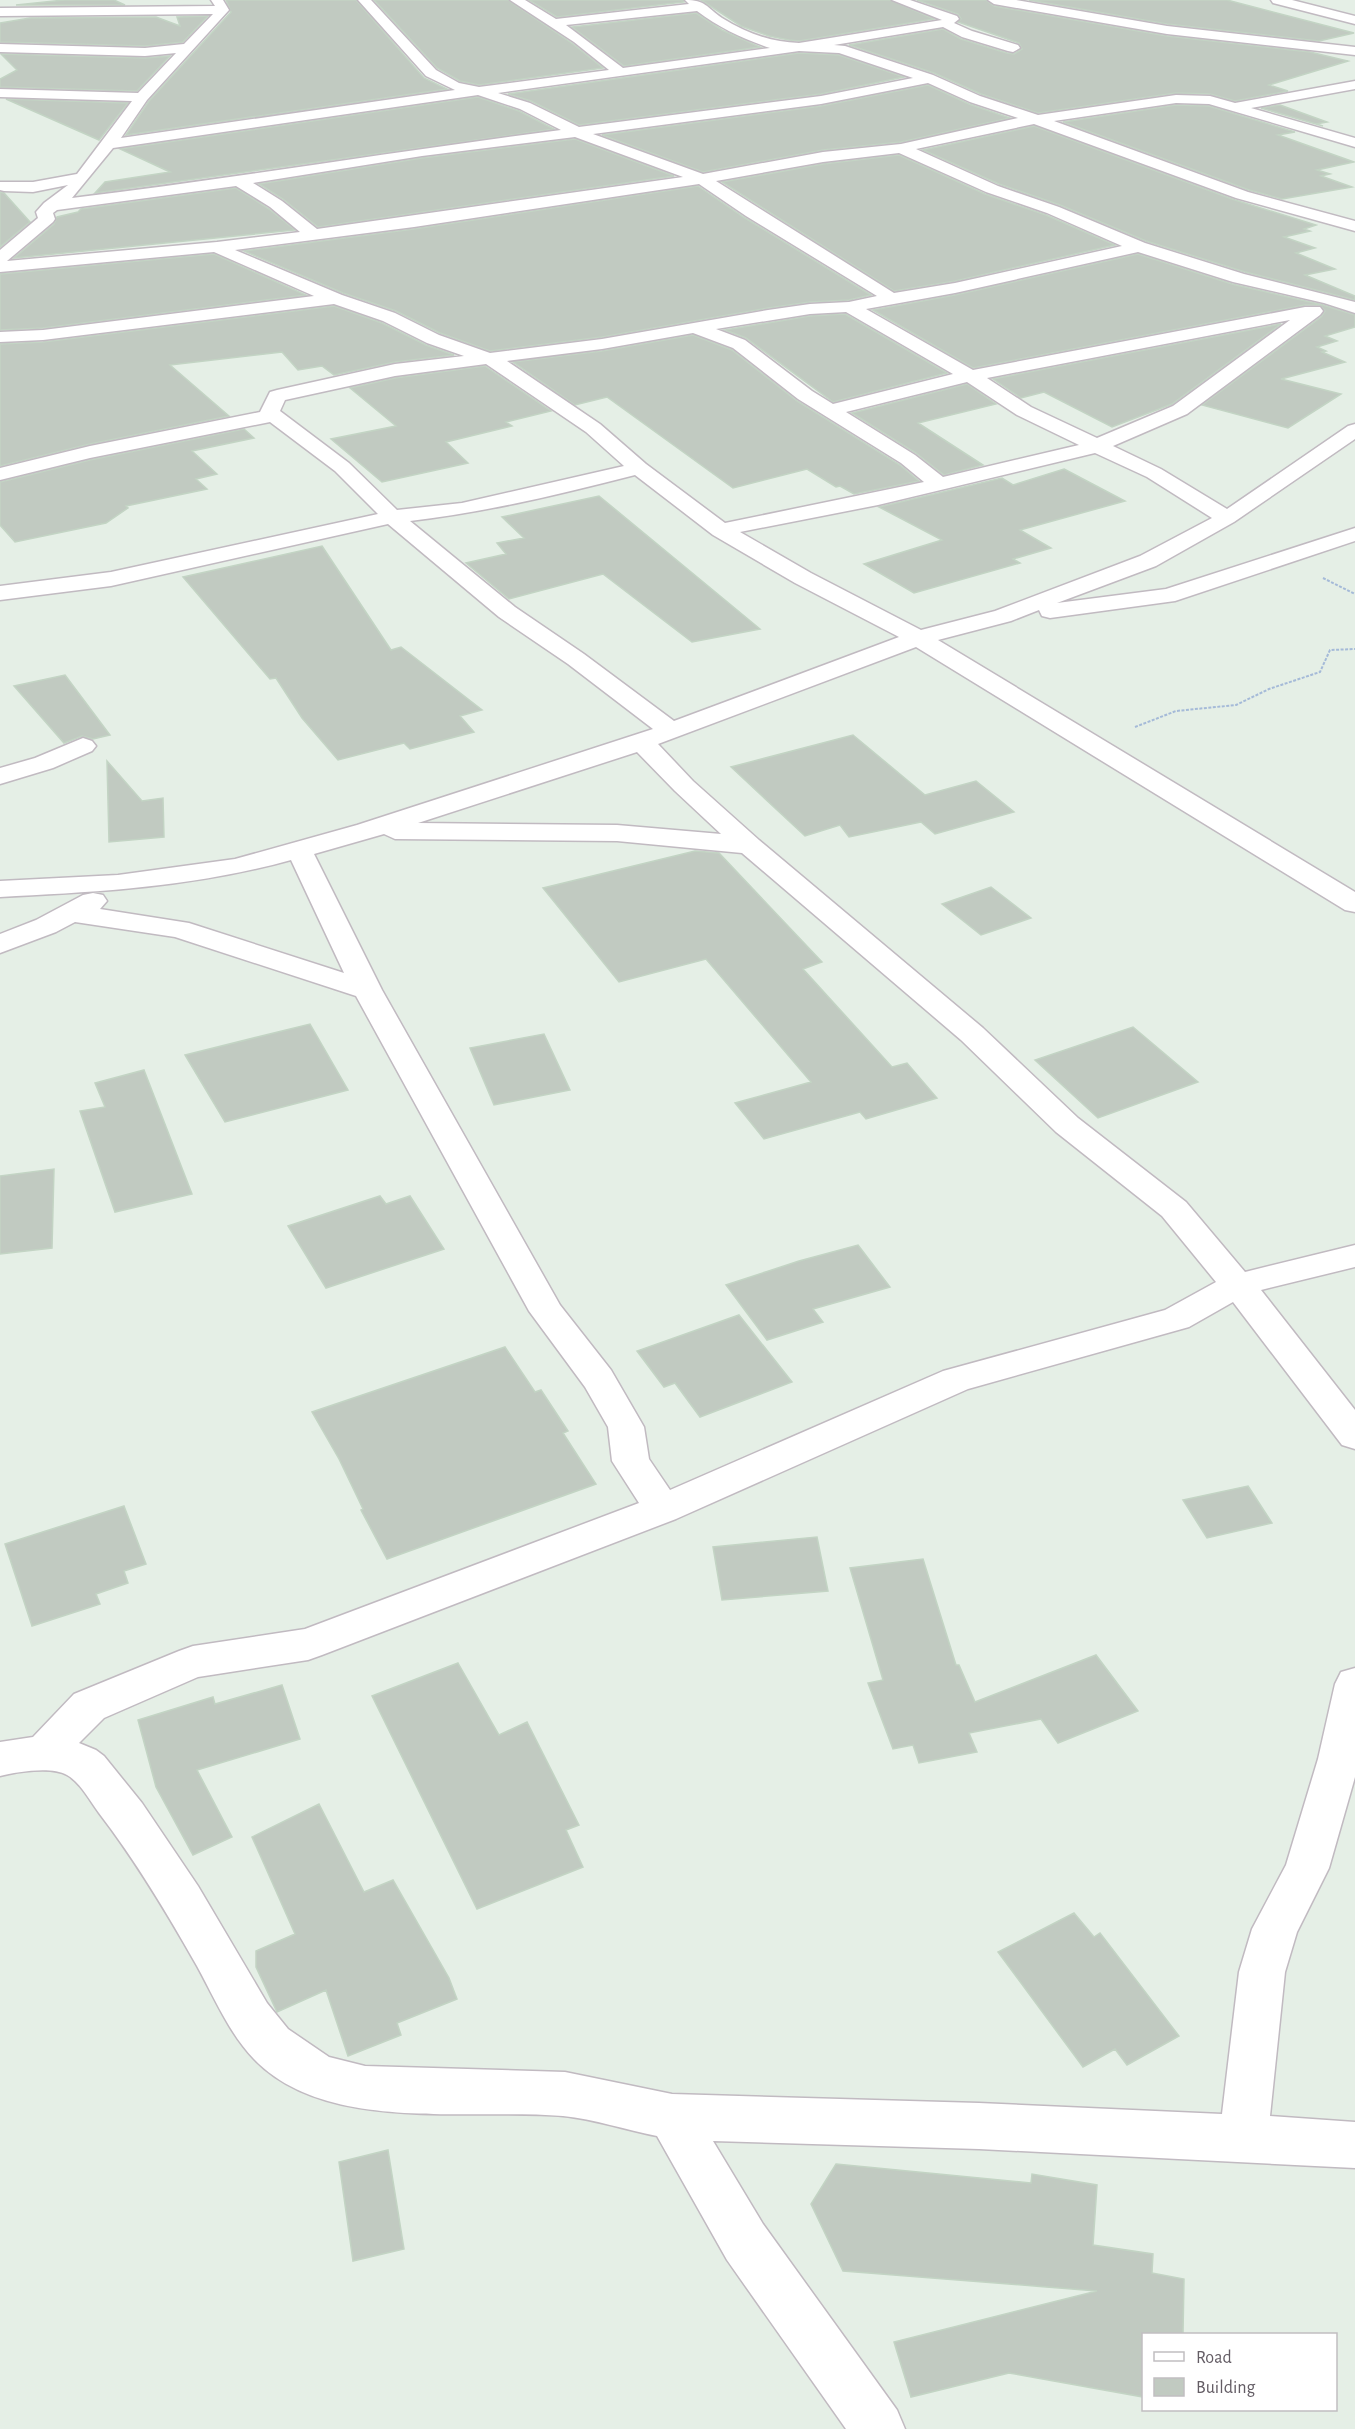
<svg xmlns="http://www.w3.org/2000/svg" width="1355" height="2429" font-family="'Alegreya Sans',sans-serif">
	<rect width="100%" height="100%" fill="#e5efe6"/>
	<path fill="#c1cac1" stroke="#c3d4c4" stroke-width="1.5" d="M64 0H114L125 5H16Z
		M226 0H356L424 78 447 89 126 135 149 101 231 12Z
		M374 0H508L573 44 603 68 479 85 460 81 437 68Z
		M529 0H683L684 2 557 17Z
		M701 0H890L934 19 799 41 789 40 769 36 741 26Z
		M917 0H986L994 6 1167 36 1310 52 1348 61 1269 85 1288 91 1235 101 1210 94 1176 93 1038 113 981 94 934 73 849 45 943 29 961 39 1007 53 1014 54 1022 49 1019 43 958 22 961 19 958 14Z
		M1029 0H1227L1354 33 1319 41 1167 24Z
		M696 13 722 30 760 47 624 66 572 27Z
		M208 16 183 42 145 46 0 42V23L30 18 156 17 180 26 177 17Z
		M799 53 839 55 904 77 821 94 579 125 531 101 508 94Z
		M1 54 145 58 170 56 137 91 0 87V79L17 70Z
		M928 85 969 104 1010 118 901 142 823 150 703 172 602 135 821 106Z
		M478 97 519 111 554 129 95 193 105 182 170 172 120 149Z
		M6 99 128 103 99 140Z
		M1176 105 1209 106 1295 132 1278 135 1354 162 1317 170 1330 174 1321 176 1352 187 1282 199 1249 190 1063 122Z
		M1280 105 1327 122 1316 124 1323 126 1261 108Z
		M1034 126 1235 200 1316 225 1304 229 1310 231 1284 237 1315 248 1296 253 1335 269 1305 275 1355 296V300L1245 272 1146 241 1060 205 999 184 923 150Z
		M575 139 674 176 318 227 283 199 259 184 422 158Z
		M899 155 985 194 1046 215 1115 245 955 281 894 291 722 182 823 164Z
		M698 186 745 218 871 295 849 300 810 302 768 308 602 337 490 351 440 333 396 311 343 293 244 251 414 229Z
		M236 188 269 209 295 230 14 258 54 224 57 217 78 212 81 209Z
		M0 192 4 193 30 222 0 247Z
		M214 254 306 295 43 328 0 330V274Z
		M1138 254 1232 284 1323 305 1355 315V327L1325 336 1337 341 1317 347 1326 351 1322 352 1345 362 1281 379 1341 394 1288 428 1202 405 1321 317 1325 311 1320 305H1305L973 368 873 310 955 295Z
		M334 306 382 323 426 345 454 355 395 362 334 375 322 366 298 370 282 352 170 365 229 416 90 444 0 466V344L43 342Z
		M845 314 947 373 833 402 746 338 725 330 810 316Z
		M1281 324 1172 404 1112 427 1044 392 1021 398 993 379Z
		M693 335 732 350 797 401 900 465 919 481 854 494 840 486 836 487 807 469 733 488 607 397 575 405 513 362 602 351Z
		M485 366 551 411 506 422 512 426 446 442 468 463 382 482 331 439 396 426 350 388 395 378Z
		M967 384 996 404 918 423 983 465 944 475 916 453 852 413Z
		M244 429 254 438 192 451 217 474 196 479 207 489 126 506 128 508 106 523 15 542 0 525V482L90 460Z
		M1064 469 1125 501 1020 530 1051 548 1013 559 1020 563 914 593 864 564 942 540 879 507 1002 478 1013 485Z
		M599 496 760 629 692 642 603 574 509 599 466 563 506 554 497 543 524 538 502 517Z
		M322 546 391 650 401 647 482 710 460 716 474 732 410 749 404 743 338 760 302 718 276 678 270 679 183 577Z
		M65 675 110 735 93 739 82 736 64 743 14 686Z
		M853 735 925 795 976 781 1014 812 935 834 921 822 849 837 840 825 805 836 731 767Z
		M107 761 142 801 163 798 164 837 109 842Z
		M695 851 719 853 822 962 803 969 892 1067 907 1063 937 1098 866 1119 860 1112 764 1139 735 1103 811 1082 706 959 619 982 543 888Z
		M991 887 1031 918 981 935 942 904Z
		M310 1024 348 1090 225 1122 185 1055Z
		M1133 1027 1198 1082 1098 1118 1035 1060Z
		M544 1034 570 1090 494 1105 470 1048Z
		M144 1070 192 1194 115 1212 80 1111 105 1107 95 1083Z
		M54 1169 52 1248 0 1254V1176Z
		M380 1196 386 1204 410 1196 444 1249 326 1288 288 1226Z
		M858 1245 890 1287 813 1309 823 1322 767 1340 726 1285 799 1261Z
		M739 1315 792 1382 700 1417 675 1383 664 1387 637 1351Z
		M505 1347 535 1392 541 1390 568 1431 563 1433 596 1484 387 1559 361 1510 363 1509 339 1459 312 1412Z
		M1248 1486 1272 1523 1207 1538 1183 1500Z
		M124 1506 146 1564 124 1571 128 1583 96 1594 100 1604 32 1626 5 1544Z
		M817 1537 828 1591 722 1600 713 1547Z
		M923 1559 956 1665H959L975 1702 1096 1655 1138 1711 1058 1743 1041 1719 969 1733 977 1752 919 1763 913 1745 893 1749 868 1683 883 1680 850 1568Z
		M458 1663 499 1735 527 1722 579 1825 566 1830 583 1867 477 1909 372 1696Z
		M282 1685 300 1739 197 1770 232 1837 193 1855 156 1787 138 1720 213 1697 215 1704Z
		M319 1804 364 1892 393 1880 449 1978 457 1999 397 2023 401 2035 348 2056 326 1990 277 2012 256 1967V1951L295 1934 252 1837Z
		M1074 1913 1094 1937 1100 1933 1179 2036 1127 2065 1115 2049 1083 2067 998 1952Z
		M388 2150 404 2249 353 2261 339 2162Z
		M836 2164 1031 2183 1032 2174 1097 2185 1093 2245 1153 2254 1152 2273 1184 2279 1183 2334H1143V2397L1009 2373 911 2397 894 2342 1097 2291 843 2271 811 2204Z"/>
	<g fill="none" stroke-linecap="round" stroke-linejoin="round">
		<defs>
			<path id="minor" d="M211 0H223L229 10 147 100 121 138 455 90 426 76 358 0H371L436 70 459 83 479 87 609 70 574 42 510 0H525L556 19 689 4 685 0C706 0 706 7 722 18 746 33 770 42 799 43L942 20 892 0H910L957 16 959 19 954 23 972 31 1018 45 1020 48 1013 52 1008 51 962 37 943 27 834 45 845 46 933 75 980 96 1038 115 1176 95 1210 96 1235 103 1355 81V89L1251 108 1355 138V147L1209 104 1176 103 1054 121 1248 192 1355 221V231L1236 198 1034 124 916 149 998 186 1059 207 1145 243 1244 274 1355 302V313L1324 303 1233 282 1138 252 955 293 866 309 973 370 1305 307H1320L1323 311 1320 315 1187 414 1113 446 1161 469 1227 509 1348 426 1355 424V439L1234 522 1156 566 1057 603 1166 589 1355 528V541L1175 601 1050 618 1042 616 1039 610 1011 621 938 640 1355 892V912L1345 910 916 647 658 744 693 781 759 840 983 1028 1078 1118 1186 1202 1245 1272 1355 1245V1267L1261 1290 1355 1410V1449L1342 1445 1233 1302 1189 1327 968 1389 676 1519 322 1655 308 1660 198 1677 104 1718 79 1743 96 1750 104 1756 142 1803 198 1886 267 2003 288 2029 329 2057 365 2066 565 2072 672 2094 979 2103 1222 2114 1239 1972 1252 1929 1286 1865 1318 1759 1335 1684 1341 1672 1355 1668V1777L1329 1868 1297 1932 1285 1972 1270 2116 1355 2122V2168L979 2149 713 2141 763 2224 897 2410 905 2429H846L727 2260 657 2136C626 2130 594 2119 563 2116 469 2108 326 2134 254 2059 229 2033 214 1997 197 1966 167 1913 136 1861 99 1813 90 1801 80 1782 67 1775 51 1766 17 1772 0 1776V1742L33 1737 74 1694 179 1651 193 1646 305 1629 639 1503 612 1461 608 1427 585 1387 529 1311 356 996 175 937 75 922 56 932 0 953V934L36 920 83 895 93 893 103 895 107 901 100 909 189 923 344 973 291 860C194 887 99 892 0 897V881L118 875 235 859 357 825 653 729 568 664 499 617 388 524 111 586 0 600V586L111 572 378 514 335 471 270 422 90 458 0 480V468L90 446 260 412 270 392 277 390 395 364 464 356 427 343 383 321 334 304 43 340 0 342V332L43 330 314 296 214 252 0 272V250L38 218 36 212 44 203 68 185 33 192 4 191 0 190V182H33L77 174 132 101 0 97V89L138 93 176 53 145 56 0 52V44L145 48 184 44 213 14 0 16V8L215 6ZM697 11C720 28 743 39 770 48L623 68 566 25ZM799 51 839 53 913 78 821 96 579 127 530 103 498 93ZM928 83 970 102 1018 118 901 144 823 152 703 174 593 134 821 104ZM478 95 520 109 561 130C398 151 236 178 72 198L113 148ZM575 137 683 177 317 229 282 201 253 183 422 156ZM899 153 986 192 1047 213 1122 246 955 283 894 293 716 181 823 162ZM699 184 746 216 877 296 849 302 810 304 768 310 602 339 490 353 439 335 395 313 342 295 235 250 414 227ZM236 186 270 207 300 232 217 242 7 261 53 222 55 219 53 213 57 210ZM846 312 953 374 833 404 812 391 745 340 716 329 810 314ZM1290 320 1173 406 1097 438 1031 407 987 378ZM693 333 733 348 798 399 901 463 924 482 725 523 646 464 600 424 507 361 602 349ZM486 364 586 432 624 466 462 503 397 510 349 463 280 411 285 400 395 376ZM967 382 1017 415 1079 445 943 477 915 455 846 412ZM1095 453 1147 477 1212 518 1140 556 995 611 921 630 811 573 740 532 878 505ZM635 475 713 535 795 583 899 637 674 721 584 654 515 607 410 521C487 512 561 494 635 475ZM637 752 675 791 721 834 617 825 418 823ZM384 834 395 839 617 841 742 853 961 1040 1056 1132 1162 1216 1216 1282 1165 1310 943 1371 670 1490 649 1459 644 1427 611 1370 560 1305 382 990 314 854Z
				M988 0H1016L1167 26 1355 47V55L1167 34 994 4Z
				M1271 0H1292L1355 16V24L1273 3Z
				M83 738 92 741 96 746 92 751 53 768 0 784V768L35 758Z"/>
		</defs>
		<use href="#minor" stroke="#c1bac1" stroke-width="3"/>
		<path stroke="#a5bad8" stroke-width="2" stroke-dasharray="3 1.5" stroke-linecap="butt" d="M1323 578 1355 594
			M1135 727 1176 711 1236 705 1269 689 1320 672 1330 650 1355 649"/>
		<use href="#minor" fill="#fff" fill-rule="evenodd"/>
	</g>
	<rect x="1142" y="2333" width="195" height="78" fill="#ffffff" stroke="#c1bec1" stroke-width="1.5"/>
	<rect x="1154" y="2352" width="30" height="9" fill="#ffffff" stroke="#c1bec1" stroke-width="1.5"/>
	<text x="1196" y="2363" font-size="18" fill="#645d65">Road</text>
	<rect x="1154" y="2378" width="30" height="18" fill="#c1cac1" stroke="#c1bec1" stroke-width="1.5"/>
	<text x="1196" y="2393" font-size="18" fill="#645d65">Building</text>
</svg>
